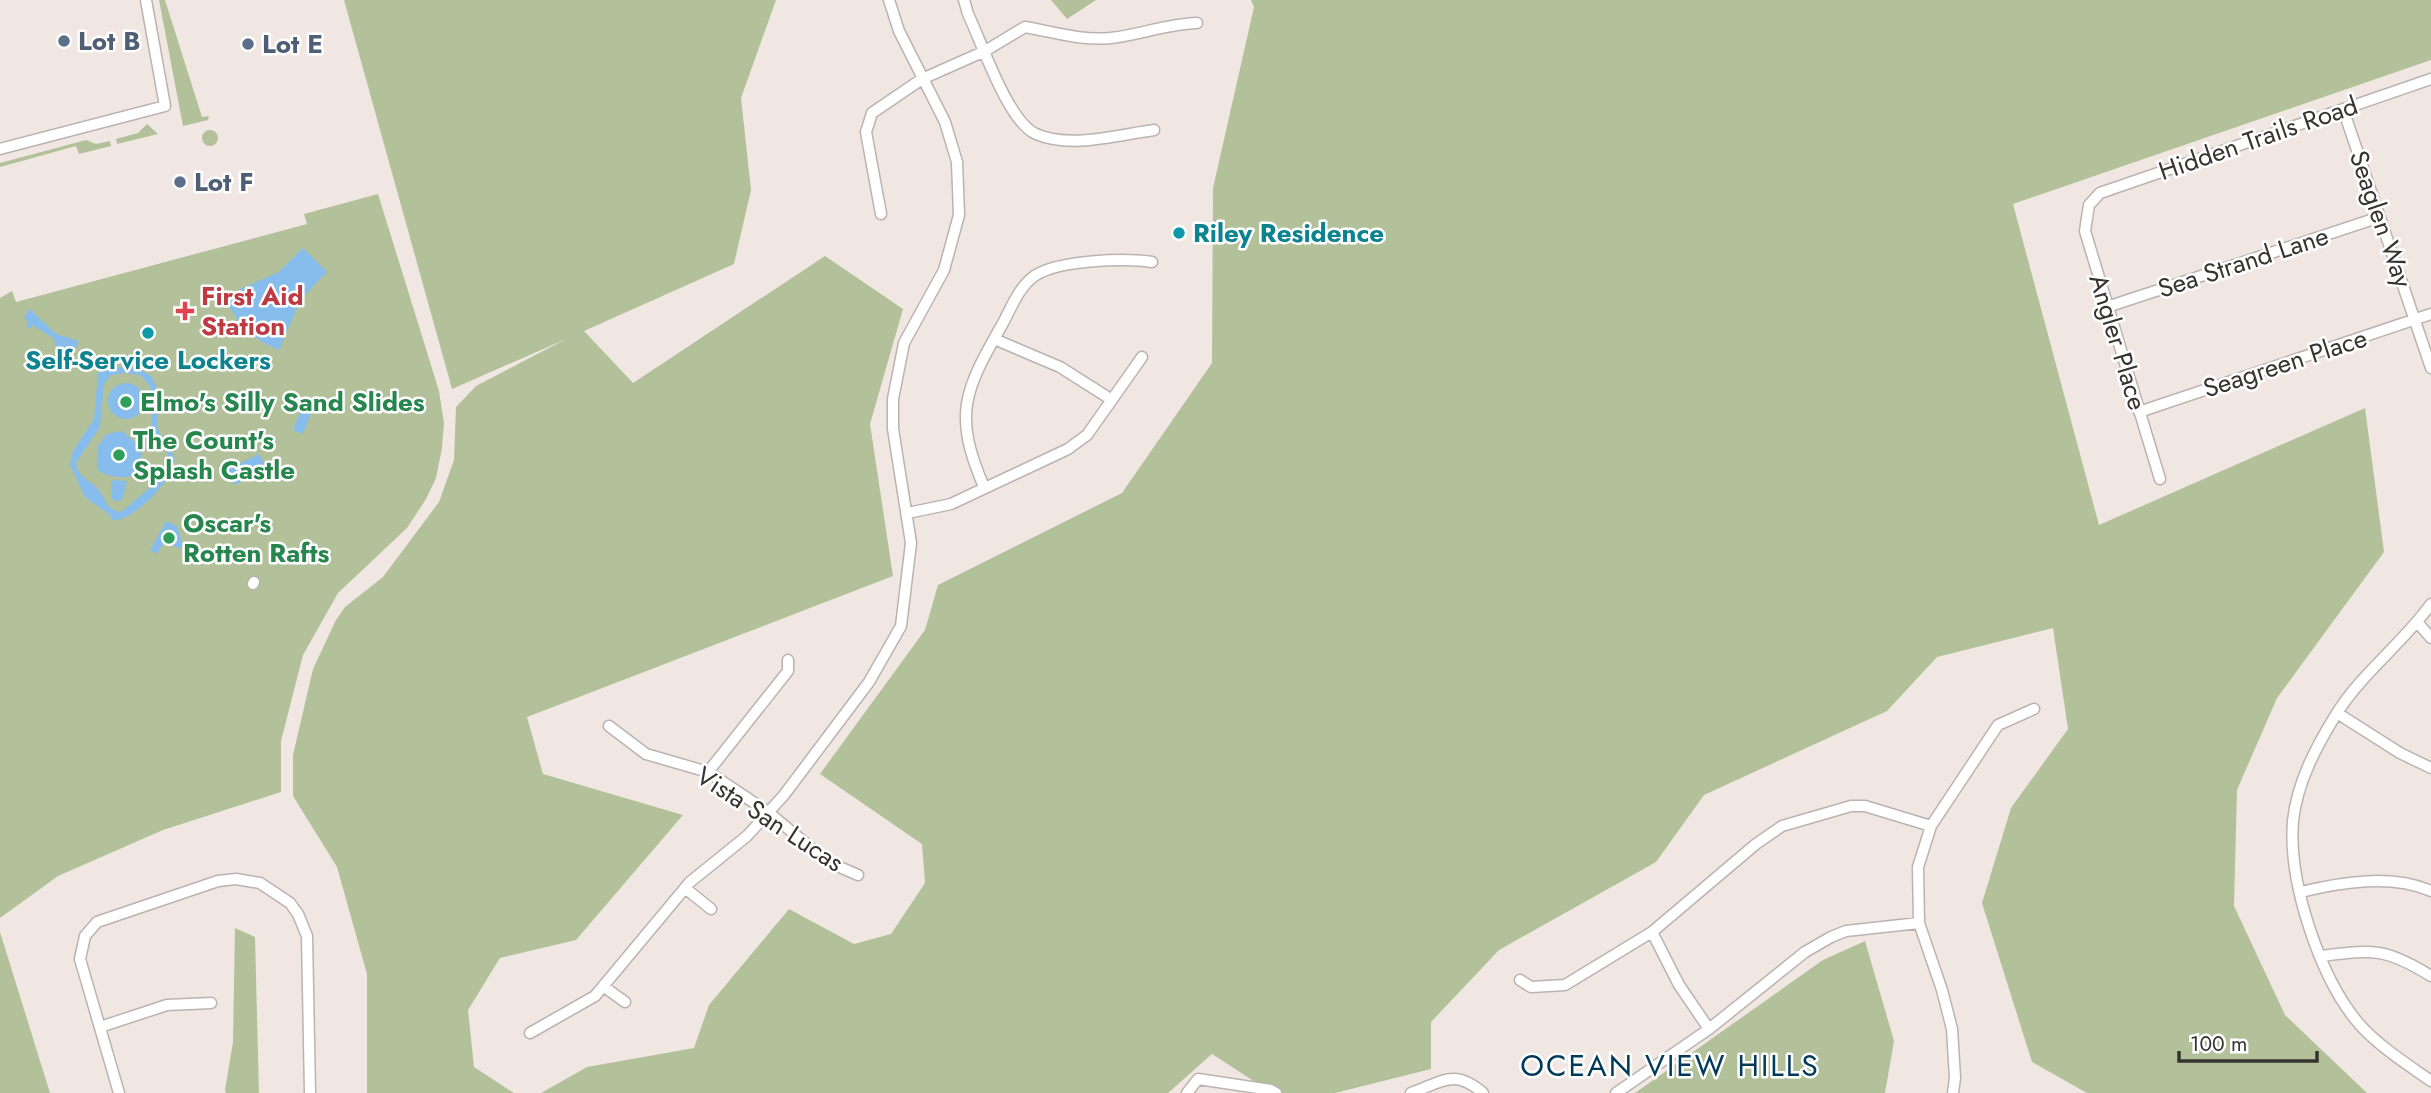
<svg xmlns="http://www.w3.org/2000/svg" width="2431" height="1093" font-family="Jost,sans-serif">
	<rect width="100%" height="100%" fill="#f0e7e3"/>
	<path fill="#b2c199" d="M159 0H165L202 117 209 116 208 120 183 126Z
		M344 0H776L741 98 751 190 734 264 584 331 633 383 825 256 903 309 870 424 893 576 527 717 543 774 683 815 576 940 500 958 468 1010 474 1067 514 1093H367V974L337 867 293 796V755L313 669 336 620 345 607 383 577 439 502 454 460 456 407 476 386 566 339 452 389Z
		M1051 0H1096L1067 19Z
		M1251 0H2431V60L2013 204 2099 525 2365 408 2384 552 2277 698 2237 790 2234 906 2285 1015 2367 1093H2087L2032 1062 1982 903 2011 808 2068 729 2053 628 1937 657 1887 711 1704 795 1656 862 1499 950 1431 1022V1069L1335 1093H1272L1212 1054 1168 1093H541L587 1067 694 1048 709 1005 789 909 854 944 891 934 925 883 922 844 820 774 925 630 938 585 1122 493 1212 363 1213 188 1254 7Z
		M147 124 158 134 117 144 116 139 138 133Z
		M202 138a8 8 0 1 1 16 0a8 8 0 1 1-16 0Z
		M86 140 96 144 110 141 111 146 79 154 76 146 0 167V163Z
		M378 194 439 391 444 423 442 448 436 478 426 499 407 528 338 593 303 655 281 741V792L163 830 58 876 0 918V298L12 291 16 302 307 224 304 214Z
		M235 928 255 937 259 1093H226L225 1090 233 1042Z
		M0 932 50 1093H0Z
		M1865 941 1894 1041 1885 1093H1635L1823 960Z"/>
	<path fill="#87bdec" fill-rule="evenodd" d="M303 248 327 272 301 299 279 350C253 340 235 323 225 296L279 272Z
		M30 309 56 334 79 341 73 355 62 360 53 338 32 325 30 330 27 326 28 321 24 317Z
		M110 367 139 368 152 377 159 394 157 428 175 458C174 480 132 523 112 520L110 515 85 497 70 465 73 451 94 419 98 373ZM126 373 140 375 150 386 152 434 167 452 169 460 159 480 121 512C104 509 107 499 97 488 88 478 79 479 76 463L100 427 104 384 111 375Z
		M108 401a18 18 0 1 1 36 0a18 18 0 1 1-36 0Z
		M303 404 313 408 303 434 293 430Z
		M122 431 141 447 143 471C131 480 108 479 97 469L98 446 107 434Z
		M259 454 267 469 234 485 226 470Z
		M111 480 127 481 123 497 118 502 112 499Z
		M166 521 177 526 183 545 179 549 166 540 157 554 150 550Z"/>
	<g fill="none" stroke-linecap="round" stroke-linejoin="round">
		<defs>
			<path id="minor" d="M964 0 968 14C982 43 1008 122 1036 134 1071 149 1118 135 1154 130
				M2343 109 2431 368
				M0 149 165 106 146 0
				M881 214 866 132 872 113 922 79 985 51 1025 27C1054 32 1081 41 1111 38 1140 35 1166 24 1197 23
				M2107 307 2380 217
				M994 339 1060 367 1112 400
				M2139 412 2431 314
				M2160 479 2085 231 2089 205 2100 193 2431 79
				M984 487C952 413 965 390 1003 323 1012 306 1020 285 1036 275 1060 260 1124 258 1152 262
				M908 513 951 504 1068 449 1087 435 1142 357
				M253 584 254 582
				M2431 604C2403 643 2363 672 2337 713 2317 745 2297 782 2293 821 2288 882 2320 979 2360 1025 2380 1047 2407 1064 2431 1081
				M2418 623 2431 638
				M2337 713 2400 753 2431 768
				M609 726 646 754 708 772 768 812 828 862 858 875
				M708 772 788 671V660
				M685 888 711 909
				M2301 892C2342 882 2391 874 2431 891
				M1652 932 1679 985 1709 1029
				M2320 956C2373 950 2384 947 2431 976
				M1520 980 1531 987 1565 985 1652 932 1756 844 1782 826 1851 806H1865L1931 826
				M603 986 625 1002
				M100 1027 167 1005 211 1003
				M530 1033 595 996 690 882 747 836 784 795 869 682 901 626 911 543 893 429V399L904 343 944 270 959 215 957 162 945 122 899 31 889 0
				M119 1093 80 959 85 936 97 922 218 881 236 879 260 883 290 903 298 914 307 936 310 1093
				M1187 1093 1198 1079 1271 1090 1276 1093
				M1411 1093C1442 1082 1454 1068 1483 1093
				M1616 1093 1709 1029 1805 952 1831 937 1846 931 1919 923
				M1953 1093 1955 1078 1952 1029 1942 990 1919 923 1918 867 1931 826 1998 725 2034 709"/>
		</defs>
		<use href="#minor" stroke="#bbb3af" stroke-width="13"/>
		<use href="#minor" stroke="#fff" stroke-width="10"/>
	</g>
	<g fill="#5c6f8a" stroke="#fff" stroke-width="2.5">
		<circle cx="64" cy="41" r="7"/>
		<circle cx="248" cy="44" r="7"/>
		<circle cx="180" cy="182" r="7"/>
	</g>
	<g fill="#0f9aa8" stroke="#fff" stroke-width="2.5">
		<circle cx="1179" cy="233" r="7"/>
		<circle cx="148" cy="333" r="7"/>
	</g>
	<path fill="#e0444e" stroke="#fff" stroke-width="2.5" d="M181.5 300.5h7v7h7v7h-7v7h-7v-7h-7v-7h7z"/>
	<g fill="#2e9e5b" stroke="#fff" stroke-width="2.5">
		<circle cx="126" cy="402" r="7"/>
		<circle cx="119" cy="455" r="7"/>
		<circle cx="169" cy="538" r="7"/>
	</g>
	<g text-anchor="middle" stroke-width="5" stroke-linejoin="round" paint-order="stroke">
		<g font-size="26" font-weight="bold" fill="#4e5e75" stroke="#fff" text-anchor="start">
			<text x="78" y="50">Lot B</text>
			<text x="262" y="53">Lot E</text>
			<text x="194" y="191">Lot F</text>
		</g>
		<g font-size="26" fill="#363331" stroke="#fff">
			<text transform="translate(2258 138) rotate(-19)" y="9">Hidden Trails Road</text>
			<text transform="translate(2381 219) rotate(71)" y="9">Seaglen Way</text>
			<text transform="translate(2243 262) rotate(-18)" y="9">Sea Strand Lane</text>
			<text transform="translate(2118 342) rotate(73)" y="9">Angler Place</text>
			<text transform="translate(2285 363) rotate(-18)" y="9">Seagreen Place</text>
			<text transform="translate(770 819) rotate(33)" y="9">Vista San Lucas</text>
		</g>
		<g font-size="26" font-weight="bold" fill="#0d838f" stroke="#fff" text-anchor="start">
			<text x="1193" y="242">Riley Residence</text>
			<text x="148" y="369" text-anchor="middle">Self-Service Lockers</text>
		</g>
		<g font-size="26" font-weight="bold" fill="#be3a42" stroke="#fff" text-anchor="start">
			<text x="201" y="305">First Aid<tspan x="201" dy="30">Station</tspan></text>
		</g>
		<g font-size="26" font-weight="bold" fill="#27864d" stroke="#fff" text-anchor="start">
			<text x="140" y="411">Elmo's Silly Sand Slides</text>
			<text x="133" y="449">The Count's<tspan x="133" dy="30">Splash Castle</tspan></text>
			<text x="183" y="532">Oscar's<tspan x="183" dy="30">Rotten Rafts</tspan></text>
		</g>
		<g font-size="30" letter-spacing="2" fill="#00395a" stroke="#fff">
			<text x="1670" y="1076">OCEAN VIEW HILLS</text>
		</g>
	</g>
	<path d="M2179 1051v10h138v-10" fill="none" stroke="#363331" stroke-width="3.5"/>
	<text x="2190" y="1051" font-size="21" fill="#363331" stroke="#ffffff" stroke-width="5" paint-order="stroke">100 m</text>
</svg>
